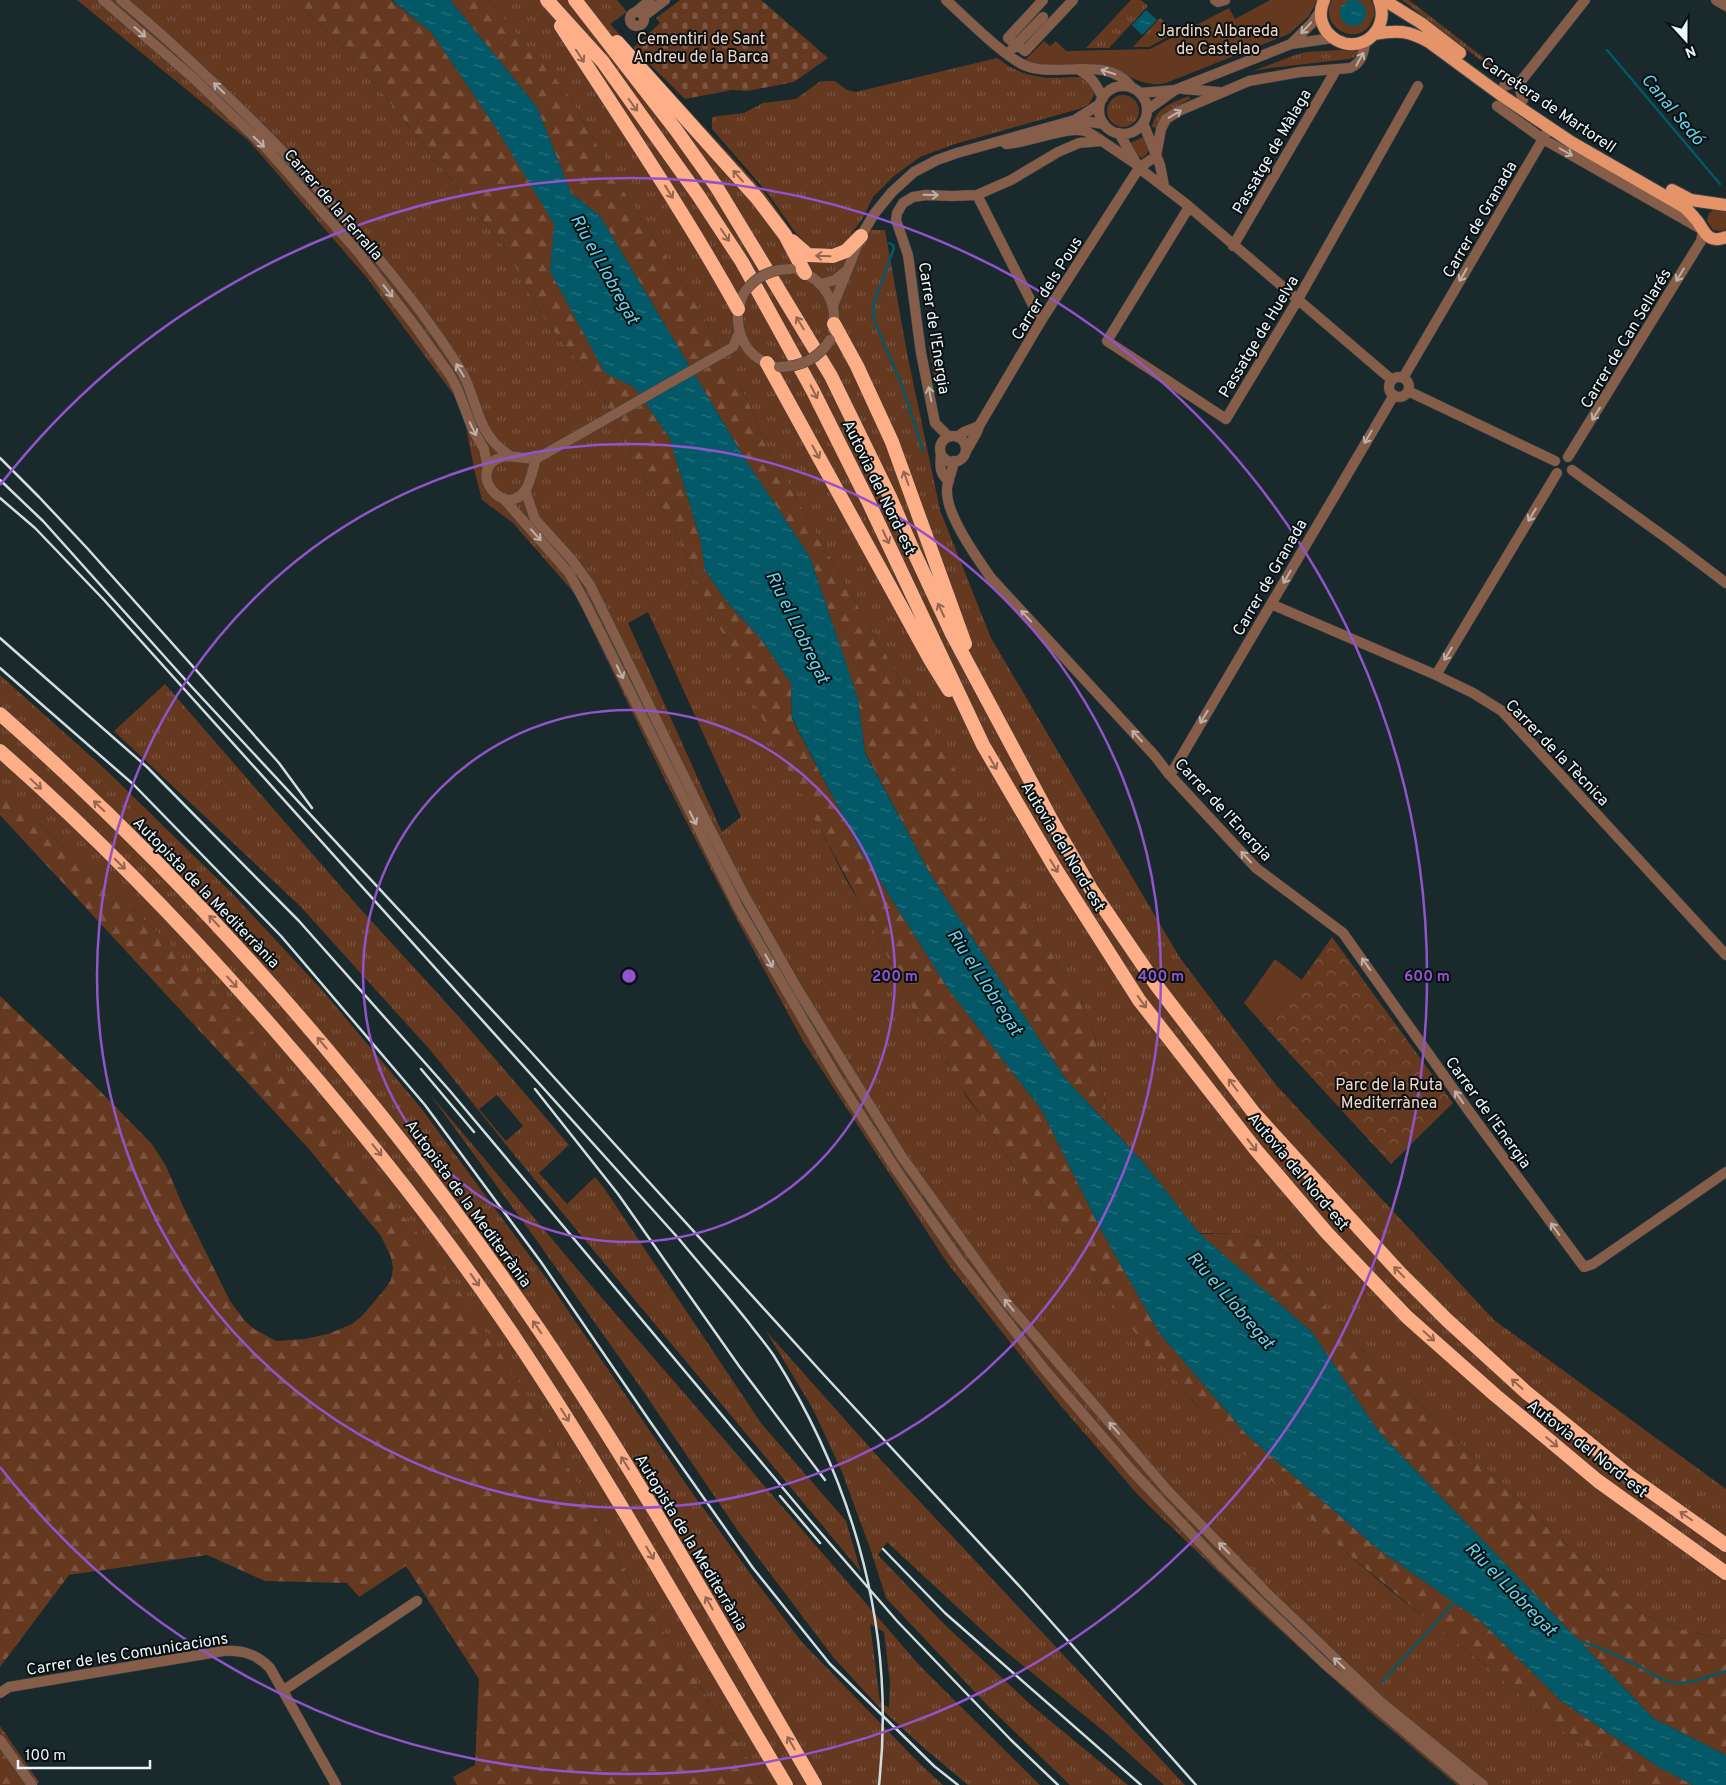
<svg xmlns="http://www.w3.org/2000/svg" width="1726" height="1785" font-family="Overpass,sans-serif">
	<defs>
		<pattern id="grass-tufts" width="24" height="20" patternUnits="userSpaceOnUse" patternTransform="scale(1.25)"><rect width="24" height="20" fill="#653820"/><path d="M3 7l-1-3M5 7V3M7 7l1-3M15 17l-1-3M17 17v-4M19 17l1-3" fill="none" stroke="#7b5541"/></pattern>
		<pattern id="forest-firs" width="22" height="20" patternUnits="userSpaceOnUse" patternTransform="scale(1.25)"><rect width="22" height="20" fill="#653820"/><path d="M5 1l3.5 6h-7zM16 11l3.5 6h-7z" fill="#7b5541"/></pattern>
		<pattern id="cemetery-stones" width="16" height="16" patternUnits="userSpaceOnUse" patternTransform="scale(1.25)"><rect width="16" height="16" fill="#653820"/><path d="M2 7V4a2 2 0 0 1 4 0v3zM10 15v-3a2 2 0 0 1 4 0v3z" fill="#7b5541"/></pattern>
		<pattern id="park-crowns" width="20" height="18" patternUnits="userSpaceOnUse" patternTransform="scale(1.25)"><rect width="20" height="18" fill="#653820"/><path d="M2 6a3 3 0 1 1 6 0M12 15a3 3 0 1 1 6 0" fill="none" stroke="#7b5541"/></pattern>
		<pattern id="water-ripples" width="26" height="14" patternUnits="userSpaceOnUse" patternTransform="scale(1.25)"><rect width="26" height="14" fill="#035968"/><path d="M2 4q2-2 4 0t4 0M15 11q2-2 4 0t4 0" fill="none" stroke="#28717e"/></pattern>
	</defs>
	<rect width="100%" height="100%" fill="#19292c"/>
	<path fill="url(#grass-tufts)" fill-rule="evenodd" d="M77 0H292L325 28 382 92 482 219 492 231 503 245 546 321 599 389 625 443 679 537 700 591 726 640 847 882 858 899 903 987 912 1008 933 1037 966 1096 984 1119 1003 1151 1033 1194 1072 1239 1104 1293 1196 1405 1341 1548 1391 1591 1484 1664 1527 1701 1547 1721 1586 1746 1619 1763 1633 1774 1644 1785H1457L1370 1712 1260 1612 1139 1496 1060 1405 948 1264 803 1041 735 916 666 782 575 594 513 523 482 500 475 473 462 406 367 278 249 141ZM648 612 741 817 722 832 628 623Z
		M488 0H617L627 12 610 24 765 193 803 247 812 251 795 232 766 191 712 129V117L744 113 763 103 796 99 819 82 826 81H835L847 90 856 92 997 58 1010 67 1026 74 1047 78 1082 77 1092 87 1094 95 1089 104 1079 109 955 144 920 157 894 176 873 197 863 218 851 234 856 230H885L907 353 940 510 991 638 1180 958 1277 1086 1494 1320 1726 1489V1639C1692 1633 1660 1626 1631 1606L1464 1447 1451 1432 1370 1358 1325 1306 1293 1261 1273 1240 1239 1233H1199L1143 1162 1108 1124 1101 1077 1100 1058 1095 1037 1080 998 1063 975 923 711 909 694 872 631 764 442 750 406 696 302 623 191 572 101Z
		M1131 0H1141L1148 6 1109 48H1086Z
		M1402 0H1409L1506 75 1504 78Z
		M1160 18 1176 32 1149 47H1133Z
		M1339 50 1360 51 1353 58 1349 59 1270 68 1253 71 1295 55 1306 52Z
		M1107 111a16 16 0 1 1 32 0a16 16 0 1 1-32 0Z
		M1189 96 1190 99 1165 113 1157 128 1152 127C1155 108 1173 102 1189 96Z
		M935 345 941 377 936 378 934 376 929 346Z
		M0 675 104 768 230 891 323 991 421 1108 546 1278 686 1484 752 1576 801 1641 920 1764 943 1785H765L632 1584 534 1404 168 942 0 788Z
		M165 684 356 904 461 1019 569 1145 539 1173 567 1204 595 1177 604 1188 761 1423 846 1521 861 1572 511 1151 431 1051 300 906 114 731ZM497 1095 523 1126 506 1141 479 1109Z
		M429 1093 595 1290 920 1666 1040 1785H968L924 1748 878 1706 833 1657 738 1531 641 1388 537 1241ZM870 1624 884 1632 890 1682 889 1708 880 1702Z
		M766 1331 881 1460 1185 1785H1164L1107 1734 999 1646 887 1542 878 1555 945 1625 1030 1704 1128 1785H1070L990 1708 886 1598 871 1551 842 1472 813 1409Z"/>
	<path fill="url(#forest-firs)" d="M292 0H391L432 33 498 131 555 224 550 271 605 372 634 387 669 437 700 538 705 570 726 601 761 639 791 683 792 719 860 849 949 990 1041 1109 1101 1230 1160 1334 1249 1437 1378 1549 1482 1622 1560 1700 1660 1768 1693 1785H1644L1633 1774 1619 1763 1586 1746 1547 1721 1527 1701 1484 1664 1424 1617 1341 1548 1212 1423 1144 1344 1104 1293 1072 1239 1033 1194 1003 1151 984 1119 962 1089 933 1037 912 1008 903 987 858 899 773 742 726 640 700 591 679 537 625 443 599 389 546 321 503 245 492 231 482 219 382 92 325 28Z
		M450 0H488L565 90 572 101 623 191 696 302 750 406 764 442 872 631 909 694 923 710 1063 975 1080 998 1095 1037 1100 1058 1101 1077 1108 1124 1065 1078 929 872 865 752 858 699 810 557 742 454 600 216 571 193 537 107Z
		M0 788 168 942 272 1053 437 1258 534 1404 632 1584 765 1785H457L453 1777 475 1765 479 1679 406 1566 359 1597 347 1583 265 1581 207 1555 69 1575 0 1667V996L95 1086 152 1144 166 1166 182 1204 230 1301 245 1321 254 1329 276 1341 304 1339 328 1334 352 1324 362 1316 384 1290 391 1280 393 1268 391 1257 381 1236 308 1148 0 815Z
		M1239 1233 1273 1240 1293 1261 1325 1306 1370 1358 1451 1432 1464 1447 1631 1606C1660 1626 1692 1633 1726 1639V1755L1653 1718 1379 1432 1312 1332 1199 1234Z
		M0 1726 39 1782 36 1785H0Z"/>
	<path fill="url(#cemetery-stones)" d="M680 0H761L828 58 794 82 747 91 732 90 685 99 633 48 660 23 656 18Z"/>
	<path fill="url(#park-crowns)" d="M1332 937 1453 1103 1391 1164 1267 1029Z"/>
	<path fill="#653820" d="M1270 0H1317L1309 16 1289 34 1166 83C1141 89 1123 70 1099 65 1077 61 1044 70 1025 60L1044 41 1050 46 1056 41 1066 51 1150 49 1229 8 1235 19Z
		M1332 0H1371C1375 8 1376 15 1371 23 1357 49 1317 26 1332 0Z
		M1143 137 1148 150 1147 154 1142 158 1136 154 1130 143Z
		M1715 209H1722L1726 211V229L1721 231 1713 230 1707 221 1709 213Z
		M1275 959 1302 980 1267 1029 1244 1003Z"/>
	<path fill="url(#water-ripples)" d="M392 0H450L537 107 571 193 600 216 742 454 810 557 858 699 865 753 929 872 1065 1078 1143 1162 1199 1233 1312 1332 1379 1432 1653 1718 1726 1755V1785H1693L1660 1768 1560 1700 1482 1622 1378 1549 1249 1437 1160 1334 1101 1230 1041 1109 949 990 860 849 792 718 791 683 761 639 726 601 705 570 700 538 669 437 634 387 605 373 550 271 554 224 498 131 432 33Z
		M1340 13a13 13 0 1 1 26 0a13 13 0 1 1-26 0Z
		M1146 10 1157 20 1142 35 1132 25Z"/>
	<g fill="none" stroke-linecap="round" stroke-linejoin="round">
		<path stroke="#035968" stroke-width="2.5" d="M1607 50 1720 184
			M889 243 893 245 894 248 874 303 873 309 875 323 902 385 923 451
			M1578 1642C1597 1644 1625 1659 1642 1668 1654 1675 1664 1682 1677 1683 1693 1684 1711 1675 1726 1671
			M1382 1682 1456 1600"/>
		<defs>
			<path id="minor" d="M103 0 191 76 266 148 358 252 415 326 450 375 457 388 473 430 484 449 488 469
				M121 0C158 30 193 63 227 96 295 161 358 230 415 304 432 327 450 351 464 376 475 398 477 422 493 441 497 447 504 451 510 456
				M946 0C964 16 1008 61 1029 67 1062 77 1109 55 1132 88
				M1043 0 1008 38 1025 51 1073 0
				M1215 0 1218 2 1225 0
				M1716 0 1726 6
				M630 19a7 7 0 1 1 14 0a7 7 0 1 1-14 0Z
				M636 12 650 0
				M644 16 665 0
				M1291 44 1312 23 1321 10
				M1012 49 1043 17
				M1078 69C1093 78 1095 83 1103 98
				M1504 86 1521 81
				M1099 110a24 24 0 1 1 48 0a24 24 0 1 1-48 0Z
				M1183 89 1219 92
				M1140 93 1175 90
				M1523 100 1520 90 1521 81 1585 0
				M1497 106 1543 139 1701 229
				M1147 110 1175 90 1291 44 1333 38
				M1075 120 1104 124
				M1143 123 1160 165 1164 186
				M1119 133 1139 168 1186 204 1392 380
				M1006 144C1027 143 1067 126 1085 131 1091 133 1097 138 1102 141
				M977 195 1041 321
				M1189 207 1107 341 1226 419 1297 301 1418 86
				M1233 246 1336 70
				M799 271C825 280 838 304 833 330
				M821 284 835 280 847 270
				M744 293C730 322 741 355 772 365
				M833 306 861 236 874 214 892 192 914 172 937 160 957 153 1075 120 1100 104
				M1389 387a10 10 0 1 1 20 0a10 10 0 1 1-20 0Z
				M1403 378 1550 127
				M1408 391 1555 461
				M940 449a13 13 0 1 1 26 0a13 13 0 1 1-26 0Z
				M949 437 935 423 921 353 908 255 896 220 897 213 903 203 913 197 926 195 952 196 977 195 1011 180 1058 152 1079 143 1102 141 1136 164
				M957 437 964 432 979 426
				M966 451 977 432 979 426 1041 321 1139 168 1156 156 1161 129 1166 119 1179 111 1249 81 1300 72 1350 68C1362 63 1363 53 1366 41
				M941 454C940 465 939 474 949 481
				M1568 457 1701 241 1703 232
				M536 459C533 468 531 481 526 489 505 522 464 469 502 457 509 455 527 459 536 459L733 347 739 333
				M954 461C953 471 946 482 947 492 947 516 977 558 991 578L1155 756 1168 773 1256 868 1343 933 1471 1114 1584 1267 1593 1264 1726 1172
				M1572 470 1672 542 1726 583
				M525 490 535 519 572 560 590 585 706 821 743 893 798 990 902 1157 1007 1303 1168 1491 1269 1595 1382 1703 1483 1785
				M503 498 569 573 586 604 739 909 837 1078 897 1171 960 1261 1045 1370 1133 1472 1223 1567 1326 1665 1468 1785
				M1271 604 1436 675 1473 693 1502 711 1726 955
				M1436 675 1557 473
				M1168 773 1174 769 1394 395
				M284 1690 417 1601
				M0 1693 9 1687 223 1651C242 1650 257 1654 270 1668L336 1785
				M0 1740 32 1785"/>
			<path id="major" d="M1324 0C1308 35 1356 62 1377 30 1383 20 1383 10 1379 0
				M1384 0 1421 23 1460 53
				M1374 34C1397 30 1408 30 1429 42L1501 95 1571 142 1684 207C1689 211 1693 216 1698 222 1705 233 1709 244 1726 237
				M1672 190 1691 200 1726 205"/>
			<path id="highway" d="M547 0 603 62 698 195 742 262 813 391 868 501 983 745 1055 868 1139 1000 1256 1150 1327 1233 1407 1317 1495 1395 1598 1481 1726 1573
				M575 0 676 130 716 186 831 376 890 497 912 548 952 634 1052 821 1091 889 1157 986 1254 1113 1399 1272 1447 1320 1527 1393 1629 1476 1726 1545
				M561 26C621 119 684 211 738 309
				M617 42 757 198 785 235 805 273
				M792 241 808 255 833 256 846 251 861 236
				M834 324 857 366 892 442 965 644
				M767 363 931 661 949 690
				M0 714C206 895 386 1105 540 1331 640 1478 726 1633 815 1785
				M0 751C105 843 202 945 293 1051 375 1146 452 1243 521 1347 616 1490 698 1639 786 1785"/>
		</defs>
		<use href="#minor" stroke="#374649" stroke-width="11"/>
		<use href="#major" stroke="#374649" stroke-width="14"/>
		<use href="#highway" stroke="#374649" stroke-width="15"/>
		<use href="#minor" stroke="#855d49" stroke-width="10"/>
		<use href="#major" stroke="#e59369" stroke-width="12"/>
		<use href="#highway" stroke="#feaf87" stroke-width="14"/>
		<path stroke="#d3dde0" stroke-width="2.5" d="M0 458 39 497 87 548 279 763 312 808
			M0 480 43 521 190 685 531 1052 825 1376 1023 1590 1196 1785
			M0 498 35 528 104 600 679 1239C702 1267 726 1294 749 1323 757 1334 767 1345 774 1356 855 1485 896 1634 879 1785
			M0 638 147 767 299 921 450 1091 813 1524 897 1621 1011 1740 1058 1785
			M0 668 133 784 281 936 425 1105 541 1262 651 1423 753 1568 830 1664 934 1766 958 1785
			M421 1069 474 1132
			M535 1089 618 1194 739 1366 825 1480
			M780 1496 820 1543
			M883 1549 945 1613 1141 1785"/>
		<defs>
			<path id="minor-bridge" d="M744 293C755 277 771 269 791 269
				M779 367C801 367 818 359 830 340"/>
		</defs>
		<use href="#minor-bridge" stroke="#374649" stroke-width="11" stroke-linecap="butt"/>
		<use href="#minor-bridge" stroke="#855d49" stroke-width="10"/>
	</g>
	<defs><path id="oneway-shaft" d="M-6 0H5M1.5-3L5.5 0L1.5 3" fill="none" stroke-width="1.6" stroke-linecap="round" stroke-linejoin="round" transform="scale(1.25)"/></defs>
	<g stroke="#beb1aa">
		<use href="#oneway-shaft" transform="translate(1306 28) rotate(133)"/>
		<use href="#oneway-shaft" transform="translate(140 32) rotate(41)"/>
		<use href="#oneway-shaft" transform="translate(1360 59) rotate(-61)"/>
		<use href="#oneway-shaft" transform="translate(1108 72) rotate(-162)"/>
		<use href="#oneway-shaft" transform="translate(219 88) rotate(-136)"/>
		<use href="#oneway-shaft" transform="translate(1175 114) rotate(-31)"/>
		<use href="#oneway-shaft" transform="translate(259 142) rotate(44)"/>
		<use href="#oneway-shaft" transform="translate(1566 152) rotate(30)"/>
		<use href="#oneway-shaft" transform="translate(931 195) rotate(1)"/>
		<use href="#oneway-shaft" transform="translate(1463 275) rotate(120)"/>
		<use href="#oneway-shaft" transform="translate(1680 275) rotate(121)"/>
		<use href="#oneway-shaft" transform="translate(388 291) rotate(52)"/>
		<use href="#oneway-shaft" transform="translate(460 370) rotate(-121)"/>
		<use href="#oneway-shaft" transform="translate(930 394) rotate(-101)"/>
		<use href="#oneway-shaft" transform="translate(1596 414) rotate(122)"/>
		<use href="#oneway-shaft" transform="translate(473 429) rotate(64)"/>
		<use href="#oneway-shaft" transform="translate(1368 437) rotate(120)"/>
		<use href="#oneway-shaft" transform="translate(1532 515) rotate(121)"/>
		<use href="#oneway-shaft" transform="translate(536 535) rotate(48)"/>
		<use href="#oneway-shaft" transform="translate(1287 577) rotate(120)"/>
		<use href="#oneway-shaft" transform="translate(1026 616) rotate(-133)"/>
		<use href="#oneway-shaft" transform="translate(1448 654) rotate(121)"/>
		<use href="#oneway-shaft" transform="translate(620 672) rotate(64)"/>
		<use href="#oneway-shaft" transform="translate(1204 717) rotate(121)"/>
		<use href="#oneway-shaft" transform="translate(1137 736) rotate(-133)"/>
		<use href="#oneway-shaft" transform="translate(693 818) rotate(63)"/>
		<use href="#oneway-shaft" transform="translate(1246 857) rotate(-133)"/>
		<use href="#oneway-shaft" transform="translate(769 961) rotate(60)"/>
		<use href="#oneway-shaft" transform="translate(1366 964) rotate(-126)"/>
		<use href="#oneway-shaft" transform="translate(1459 1097) rotate(-125)"/>
		<use href="#oneway-shaft" transform="translate(1555 1229) rotate(-126)"/>
		<use href="#oneway-shaft" transform="translate(1009 1305) rotate(-129)"/>
		<use href="#oneway-shaft" transform="translate(1114 1428) rotate(-131)"/>
		<use href="#oneway-shaft" transform="translate(1224 1548) rotate(-134)"/>
		<use href="#oneway-shaft" transform="translate(1339 1663) rotate(-136)"/>
	</g>
	<g stroke="#906752">
		<use href="#oneway-shaft" transform="translate(580 56) rotate(57)"/>
		<use href="#oneway-shaft" transform="translate(633 105) rotate(54)"/>
		<use href="#oneway-shaft" transform="translate(738 176) rotate(-132)"/>
		<use href="#oneway-shaft" transform="translate(669 192) rotate(58)"/>
		<use href="#oneway-shaft" transform="translate(725 235) rotate(56)"/>
		<use href="#oneway-shaft" transform="translate(823 256) rotate(-178)"/>
		<use href="#oneway-shaft" transform="translate(800 323) rotate(-121)"/>
		<use href="#oneway-shaft" transform="translate(814 392) rotate(63)"/>
		<use href="#oneway-shaft" transform="translate(816 452) rotate(61)"/>
		<use href="#oneway-shaft" transform="translate(906 478) rotate(-110)"/>
		<use href="#oneway-shaft" transform="translate(886 537) rotate(65)"/>
		<use href="#oneway-shaft" transform="translate(941 610) rotate(-115)"/>
		<use href="#oneway-shaft" transform="translate(993 763) rotate(60)"/>
		<use href="#oneway-shaft" transform="translate(36 784) rotate(43)"/>
		<use href="#oneway-shaft" transform="translate(99 806) rotate(-136)"/>
		<use href="#oneway-shaft" transform="translate(120 864) rotate(45)"/>
		<use href="#oneway-shaft" transform="translate(1054 866) rotate(59)"/>
		<use href="#oneway-shaft" transform="translate(214 921) rotate(-133)"/>
		<use href="#oneway-shaft" transform="translate(232 982) rotate(48)"/>
		<use href="#oneway-shaft" transform="translate(1142 1002) rotate(54)"/>
		<use href="#oneway-shaft" transform="translate(322 1043) rotate(-130)"/>
		<use href="#oneway-shaft" transform="translate(1233 1085) rotate(-127)"/>
		<use href="#oneway-shaft" transform="translate(1252 1145) rotate(52)"/>
		<use href="#oneway-shaft" transform="translate(377 1150) rotate(51)"/>
		<use href="#oneway-shaft" transform="translate(1399 1272) rotate(-134)"/>
		<use href="#oneway-shaft" transform="translate(475 1280) rotate(55)"/>
		<use href="#oneway-shaft" transform="translate(537 1327) rotate(-125)"/>
		<use href="#oneway-shaft" transform="translate(1429 1336) rotate(42)"/>
		<use href="#oneway-shaft" transform="translate(1517 1384) rotate(-138)"/>
		<use href="#oneway-shaft" transform="translate(565 1415) rotate(58)"/>
		<use href="#oneway-shaft" transform="translate(1552 1442) rotate(40)"/>
		<use href="#oneway-shaft" transform="translate(625 1463) rotate(-122)"/>
		<use href="#oneway-shaft" transform="translate(1686 1516) rotate(-145)"/>
		<use href="#oneway-shaft" transform="translate(650 1553) rotate(59)"/>
		<use href="#oneway-shaft" transform="translate(709 1603) rotate(-120)"/>
		<use href="#oneway-shaft" transform="translate(791 1743) rotate(-120)"/>
	</g>
	<g fill="none" stroke="#9254cb" stroke-width="2.5">
		<circle cx="629" cy="976" r="266"/>
		<circle cx="629" cy="976" r="532"/>
		<path d="M0 485A798 798 0 1 1 0 1467"/>
	</g>
	<g text-anchor="middle" stroke-width="4" stroke-linejoin="round" paint-order="stroke">
		<g font-size="16" fill="#f7d7c8" stroke="#091012">
			<text x="1218" y="36">Jardins Albareda<tspan x="1218" dy="18">de Castelao</tspan></text>
			<text x="701" y="44">Cementiri de Sant<tspan x="701" dy="18">Andreu de la Barca</tspan></text>
			<text x="1389" y="1090">Parc de la Ruta<tspan x="1389" dy="18">Mediterrànea</tspan></text>
		</g>
		<g font-size="16" fill="#edf6f9" stroke="#091012">
			<text transform="translate(1549 104) rotate(34)" y="6">Carretera de Martorell</text>
			<text transform="translate(1271 151) rotate(-60)" y="6">Passatge de Màlaga</text>
			<text transform="translate(334 204) rotate(49)" y="6">Carrer de la Ferralla</text>
			<text transform="translate(1479 219) rotate(-60)" y="6">Carrer de Granada</text>
			<text transform="translate(1046 288) rotate(-58)" y="6">Carrer dels Pous</text>
			<text transform="translate(935 328) rotate(81)" y="6">Carrer de l'Energia</text>
			<text transform="translate(1258 336) rotate(-59)" y="6">Passatge de Huelva</text>
			<text transform="translate(1625 338) rotate(-59)" y="6">Carrer de Can Sellarés</text>
			<text transform="translate(880 487) rotate(64)" y="6">Autovia del Nord-est</text>
			<text transform="translate(1269 577) rotate(-60)" y="6">Carrer de Granada</text>
			<text transform="translate(1558 752) rotate(46)" y="6">Carrer de la Tècnica</text>
			<text transform="translate(1224 809) rotate(47)" y="6">Carrer de l'Energia</text>
			<text transform="translate(1064 846) rotate(59)" y="6">Autovia del Nord-est</text>
			<text transform="translate(207 892) rotate(46)" y="6">Autopista de la Mediterrània</text>
			<text transform="translate(1489 1112) rotate(54)" y="6">Carrer de l'Energia</text>
			<text transform="translate(1299 1171) rotate(50)" y="6">Autovia del Nord-est</text>
			<text transform="translate(469 1203) rotate(54)" y="6">Autopista de la Mediterrània</text>
			<text transform="translate(1588 1448) rotate(38)" y="6">Autovia del Nord-est</text>
			<text transform="translate(692 1542) rotate(59)" y="6">Autopista de la Mediterrània</text>
			<text transform="translate(127 1653) rotate(-9)" y="6">Carrer de les Comunicacions</text>
		</g>
		<g font-size="18" font-style="italic" fill="#67d3eb" stroke="#091012">
			<text transform="translate(1673 109) rotate(50)" y="6">Canal Sedó</text>
			<text transform="translate(605 269) rotate(61)" y="6">Riu el Llobregat</text>
			<text transform="translate(798 627) rotate(64)" y="6">Riu el Llobregat</text>
			<text transform="translate(985 982) rotate(57)" y="6">Riu el Llobregat</text>
			<text transform="translate(1231 1300) rotate(49)" y="6">Riu el Llobregat</text>
			<text transform="translate(1511 1589) rotate(46)" y="6">Riu el Llobregat</text>
		</g>
	</g>
	<circle cx="629" cy="976" r="8" fill="#9254cb" stroke="#091012" stroke-width="2.5"/>
	<g font-size="15" text-anchor="middle" font-weight="bold" fill="#9254cb" stroke="#091012" stroke-width="4" stroke-linejoin="round" paint-order="stroke">
		<text x="895" y="981">200 m</text>
		<text x="1161" y="981">400 m</text>
		<text x="1427" y="981">600 m</text>
	</g>
	<g transform="translate(1686 40) rotate(159)" stroke="#091012" stroke-width="4" paint-order="stroke">
	<path d="M0-4L9 19L0 12L-9 19Z" fill="#edf6f9"/>
	<text y="-8" font-size="14" font-weight="bold" text-anchor="middle" fill="#edf6f9">N</text>
	</g>
	<path d="M18 1760v8h132v-8" fill="none" stroke="#edf6f9" stroke-width="2.5"/>
	<text x="25" y="1760" font-size="15" fill="#edf6f9" stroke="#091012" stroke-width="4" paint-order="stroke">100 m</text>
</svg>
